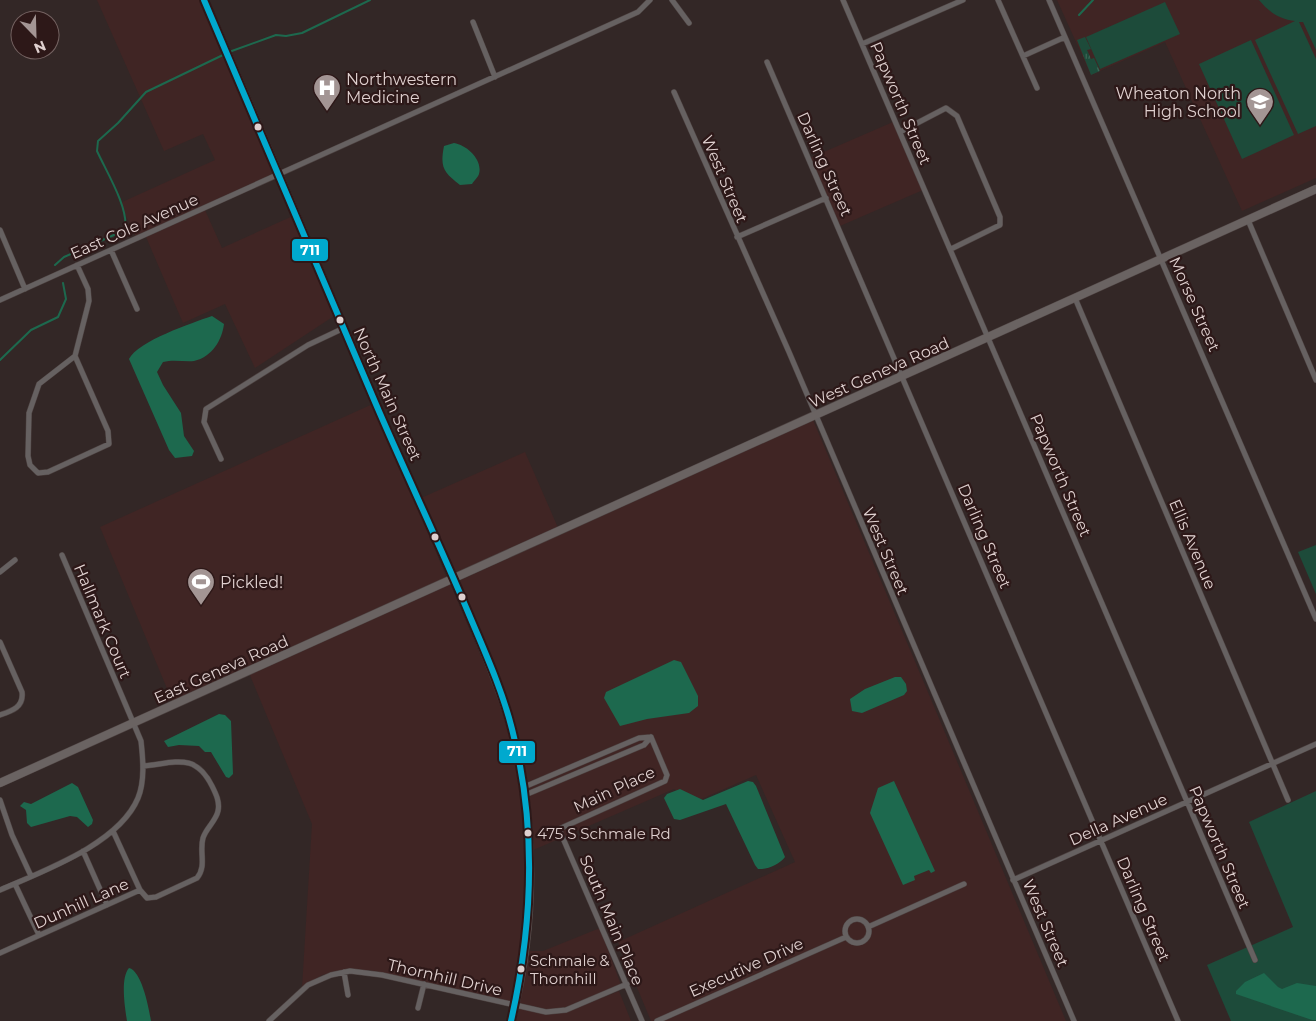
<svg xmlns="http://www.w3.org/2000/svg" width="1316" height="1021" font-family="Montserrat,sans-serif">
	<defs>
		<pattern id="grass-tufts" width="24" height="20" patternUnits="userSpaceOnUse" patternTransform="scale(1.25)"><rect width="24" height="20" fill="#1d4b3a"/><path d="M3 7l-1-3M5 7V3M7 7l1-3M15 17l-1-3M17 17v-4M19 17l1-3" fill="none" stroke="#3d6455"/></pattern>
	</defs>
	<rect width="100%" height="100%" fill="#332726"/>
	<path fill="#402524" d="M97 0H201L276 174 136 237 120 203 215 160 203 134 164 151Z
		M1057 0H1316V178L1242 211 1165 42 1091 75Z
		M893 122 923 190 840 226 810 158Z
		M205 210 222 248 295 215 337 314 255 368 225 304 183 323 146 237Z
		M375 403 447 579 173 703 100 527Z
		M813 420 930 697 1066 1021H651L618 942 795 862 756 775 697 801 674 789 531 851 516 734 458 581Z
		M525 452 559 530 453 577 421 498Z
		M450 583 501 704 513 745 522 794 527 855 526 912 515 1003 369 970H345L322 975 302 988 312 824 249 673Z
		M600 928 621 985 571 1006 551 1010 519 1003 526 951H543Z
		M619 991 631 1021H513L518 1007 534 1011 572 1010Z"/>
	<path fill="url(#grass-tufts)" d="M1085 37 1091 49 1087 50 1091 59 1094 58 1100 71 1091 75 1077 40Z"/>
	<path fill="#1d4b3a" d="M1259 0H1316V50L1303 22H1299L1316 59V126L1298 134 1255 40 1295 21C1279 19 1269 12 1259 0Z
		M1165 2 1180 34 1100 69 1086 37Z
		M1251 40 1294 135 1242 159 1199 64Z
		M1316 545V594L1298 552Z
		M1316 791V1021H1231L1207 965 1293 927 1249 822Z"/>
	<path fill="#1d694e" d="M454 143C467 145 483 160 479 174 478 177 474 181 472 184L460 185C443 172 440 167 444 146Z
		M212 316 224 324C222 340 212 357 194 361 184 362 174 359 163 362L157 372 163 385 181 413 184 436 194 451 192 456 175 458 169 450 129 359C138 341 192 323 212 316Z
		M674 660 681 662 698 696V706L689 713 647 719 620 726 604 698 606 692Z
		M895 677H901L906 684 907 691 904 695 862 713 852 711 850 699 865 689Z
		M219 714 225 715 231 721 233 774 229 778 226 777 211 752H205L199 746 179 745 168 747 164 741Z
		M748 781 753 782 756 786 785 857C780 864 767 870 758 869L755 865 726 804 680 820 674 819 664 798 667 794 680 789 703 800Z
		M894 781 935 871 931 873 929 870 914 876 915 880 903 885 870 813 878 788Z
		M72 783 78 787 93 820 92 824 88 827 77 817 70 816 31 827 27 823 26 810 20 806 24 802 31 804Z
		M129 968C142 971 149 1009 151 1021H127C125 1008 120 978 129 968Z
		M1264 973 1278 987 1282 989 1297 983 1316 986V1020H1312L1236 994V991L1245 982Z"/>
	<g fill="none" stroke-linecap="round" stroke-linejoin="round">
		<path stroke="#1d694e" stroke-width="2" d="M1079 15 1093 0
			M229 52 276 35 286 36 302 33 370 0
			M125 229C129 208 106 171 97 151L98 141 118 123 146 92 225 54
			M55 265 64 257 114 235
			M0 360 31 330 58 317 66 299 63 283"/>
		<defs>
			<path id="street" d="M672 0 689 23
				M843 0 1255 960
				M998 0 1037 88
				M1049 0 1316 619
				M473 22 495 77
				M862 44 963 0
				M1023 56 1065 37
				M767 62 1178 1021
				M674 92 789 352 1074 1021
				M900 132 946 108 957 116 1000 217V225L951 249
				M1248 220 1316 380
				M0 230 25 289
				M737 237 826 198
				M111 250 137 309
				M1075 298 1288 800
				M0 300 638 12 650 0
				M75 356 39 384 29 413 28 456 30 465 38 473 48 472 109 444 108 431 75 356 89 301 88 289 77 265
				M221 459 204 422 206 409 308 345 344 328
				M0 572 15 560
				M0 642 22 692C24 707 12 711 0 715
				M524 787 639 738 651 737
				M525 795 644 745 651 737
				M0 800 12 835 31 876
				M113 831 140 890 147 898 156 897 197 878C207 866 199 852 203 838 206 828 216 821 218 811 220 802 216 794 212 786 195 752 175 763 143 766
				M83 851 107 905
				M1013 880 1316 744
				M15 884 39 935
				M0 890C43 871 119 844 138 798 145 781 143 759 141 741L62 555
				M845 931a12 12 0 1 1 24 0a12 12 0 1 1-24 0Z
				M868 927 964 884
				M0 953 140 890
				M344 972 348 995
				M418 1008 424 984
				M269 1021 308 985 331 975 350 971 382 975 546 1012 566 1010 627 984
				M642 1021 559 829 665 781 667 775 651 737
				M657 1021 846 937"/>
			<path id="secondary" d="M204 0C262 133 318 268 375 402 407 476 441 548 472 622 486 657 502 692 512 729 536 824 536 926 511 1021
				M0 783 1316 189"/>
		</defs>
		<use href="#street" stroke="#4e4342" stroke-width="6"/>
		<use href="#secondary" stroke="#4e4342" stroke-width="9"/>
		<use href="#street" stroke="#666161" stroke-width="5"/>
		<use href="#secondary" stroke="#6a6362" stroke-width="8"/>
		<defs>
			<path id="bus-1" d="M204 0C262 134 317 268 375 402 405 472 438 541 468 612 484 650 502 689 512 729 537 826 533 924 511 1021"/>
		</defs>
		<use href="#bus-1" stroke="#2d1818" stroke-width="10"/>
		<use href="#bus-1" stroke="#00a9ce" stroke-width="6"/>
	</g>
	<defs>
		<symbol id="hospital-pin" viewBox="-11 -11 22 30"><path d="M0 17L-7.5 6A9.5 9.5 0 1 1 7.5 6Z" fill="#a39594" stroke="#2d1818"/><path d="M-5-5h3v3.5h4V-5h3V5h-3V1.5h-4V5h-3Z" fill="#fff"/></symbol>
		<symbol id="school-pin" viewBox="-11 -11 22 30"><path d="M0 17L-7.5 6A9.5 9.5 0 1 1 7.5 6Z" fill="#a39594" stroke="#2d1818"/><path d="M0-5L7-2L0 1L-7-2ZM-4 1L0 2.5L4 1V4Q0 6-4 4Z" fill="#fff"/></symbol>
		<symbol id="stadium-pin" viewBox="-11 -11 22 30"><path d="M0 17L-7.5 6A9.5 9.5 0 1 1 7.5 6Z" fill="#a39594" stroke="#2d1818"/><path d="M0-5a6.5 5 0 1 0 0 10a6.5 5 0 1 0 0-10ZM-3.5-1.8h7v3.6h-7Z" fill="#fff"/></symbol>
	</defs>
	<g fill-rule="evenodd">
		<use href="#hospital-pin" x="311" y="72" width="32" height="43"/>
		<use href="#school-pin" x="1244" y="86" width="32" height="43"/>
		<use href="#stadium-pin" x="185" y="566" width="32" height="43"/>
	</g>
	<g fill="#dfd0cf" stroke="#2d1818" stroke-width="2">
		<circle cx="258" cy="127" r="4.5"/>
		<circle cx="340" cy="320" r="4.5"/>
		<circle cx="435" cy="537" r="4.5"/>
		<circle cx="462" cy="597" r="4.5"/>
		<circle cx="528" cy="833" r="4.5"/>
		<circle cx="521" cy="969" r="4.5"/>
	</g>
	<g text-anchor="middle" stroke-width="4.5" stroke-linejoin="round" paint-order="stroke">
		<g font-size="15" fill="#dfd0cf" stroke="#2d1818" text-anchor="start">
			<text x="537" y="839">475 S Schmale Rd</text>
			<text x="530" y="966">Schmale &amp;<tspan x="530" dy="18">Thornhill</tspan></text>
		</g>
		<g font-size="16" fill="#dfd0cf" stroke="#2d1818" text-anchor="start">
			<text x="346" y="85">Northwestern<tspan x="346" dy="18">Medicine</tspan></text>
			<text x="1241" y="99" text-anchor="end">Wheaton North<tspan x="1241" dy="18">High School</tspan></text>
			<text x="220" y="588">Pickled!</text>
		</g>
		<g font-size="16" fill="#dfd0cf" stroke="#2d1818">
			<text transform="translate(901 103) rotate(67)" y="6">Papworth Street</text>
			<text transform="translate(825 164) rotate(66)" y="6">Darling Street</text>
			<text transform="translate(725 179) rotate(67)" y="6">West Street</text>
			<text transform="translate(134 226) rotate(-24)" y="6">East Cole Avenue</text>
			<text transform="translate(1195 304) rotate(66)" y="6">Morse Street</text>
			<text transform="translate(879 372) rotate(-24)" y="6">West Geneva Road</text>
			<text transform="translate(388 394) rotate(66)" y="6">North Main Street</text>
			<text transform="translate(1061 475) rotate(67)" y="6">Papworth Street</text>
			<text transform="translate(985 536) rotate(67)" y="6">Darling Street</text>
			<text transform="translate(1193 544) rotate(67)" y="6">Ellis Avenue</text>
			<text transform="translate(886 551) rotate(67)" y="6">West Street</text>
			<text transform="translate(103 621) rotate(67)" y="6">Hallmark Court</text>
			<text transform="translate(221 669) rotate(-24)" y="6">East Geneva Road</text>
			<text transform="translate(614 789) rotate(-25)" y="6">Main Place</text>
			<text transform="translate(1118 819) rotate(-24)" y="6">Della Avenue</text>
			<text transform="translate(1220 847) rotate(67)" y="6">Papworth Street</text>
			<text transform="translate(81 903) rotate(-24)" y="6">Dunhill Lane</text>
			<text transform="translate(1144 909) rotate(67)" y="6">Darling Street</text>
			<text transform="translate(612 920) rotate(67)" y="6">South Main Place</text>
			<text transform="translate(1046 923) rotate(67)" y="6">West Street</text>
			<text transform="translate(746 967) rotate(-24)" y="6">Executive Drive</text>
			<text transform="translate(445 977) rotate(13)" y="6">Thornhill Drive</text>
		</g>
	</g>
	<g stroke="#2d1818" stroke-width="2">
		<rect x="291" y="238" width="38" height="24" rx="5" fill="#00a9ce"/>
		<rect x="498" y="740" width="38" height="24" rx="5" fill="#00a9ce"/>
	</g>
	<g font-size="14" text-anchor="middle" font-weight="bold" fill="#fff">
		<text x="310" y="255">711</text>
		<text x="517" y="756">711</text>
	</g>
	<g transform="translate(35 35) rotate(157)"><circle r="24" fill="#2d1818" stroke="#746261"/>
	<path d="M0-4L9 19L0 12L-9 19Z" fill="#a39594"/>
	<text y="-8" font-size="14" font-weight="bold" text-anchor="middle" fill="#dfd0cf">N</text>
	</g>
</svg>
